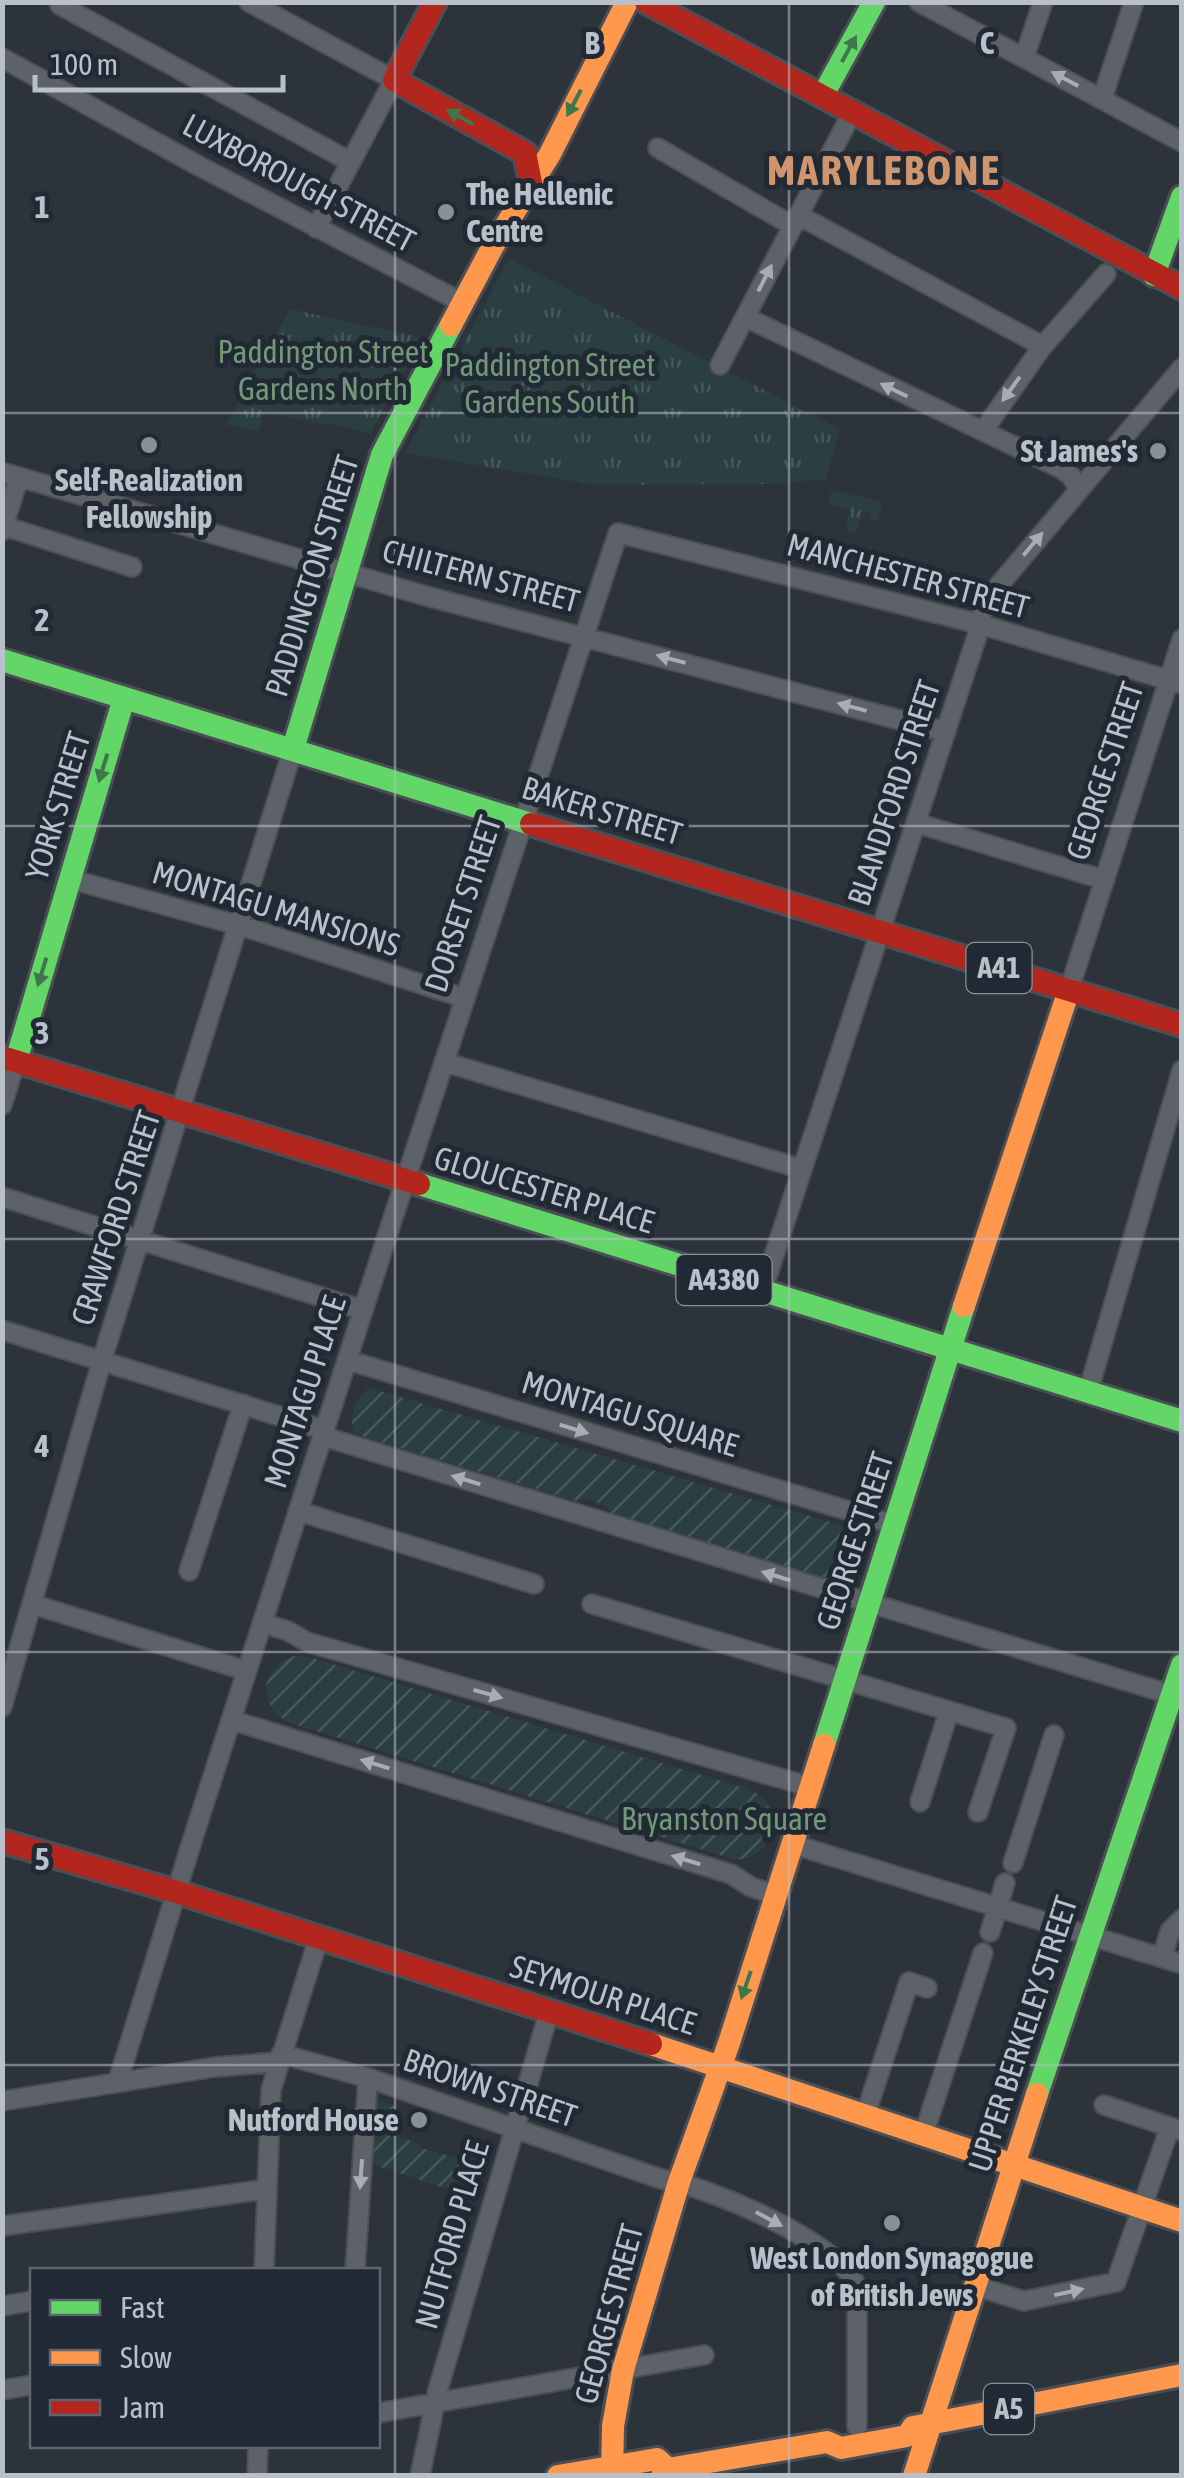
<svg xmlns="http://www.w3.org/2000/svg" width="1184" height="2478" font-family="'Asap Condensed',sans-serif">
	<defs>
		<pattern id="park-tufts" width="24" height="20" patternUnits="userSpaceOnUse" patternTransform="scale(2.5)"><rect width="24" height="20" fill="#2b3e40"/><path d="M3 7l-1-3M5 7V3M7 7l1-3M15 17l-1-3M17 17v-4M19 17l1-3" fill="none" stroke="#48585a"/></pattern>
		<pattern id="garden-furrows" width="10" height="10" patternUnits="userSpaceOnUse" patternTransform="scale(2.5)"><rect width="10" height="10" fill="#2b3e40"/><path d="M-1 1l2-2M0 10L10 0M9 11l2-2" fill="none" stroke="#48585a"/></pattern>
	</defs>
	<rect width="100%" height="100%" fill="#2d333a"/>
	<path fill="url(#park-tufts)" d="M509 259 840 429 826 479 772 484 595 485 405 453Z
		M290 309 423 338 370 434 351 428 263 413 259 431 226 425Z
		M832 490 882 502 878 521 870 520 871 513 863 511 857 531 848 533 846 528 850 510 828 504Z"/>
	<path fill="url(#garden-furrows)" d="M369 1388 851 1528 856 1534C860 1553 853 1575 834 1581L611 1513 607 1506 583 1498 576 1501 355 1434C347 1417 355 1398 369 1388Z
		M295 1656 309 1657 748 1789C764 1795 773 1808 773 1826L766 1827 761 1840 766 1845C757 1856 746 1860 733 1859L290 1723C256 1707 259 1666 295 1656Z
		M374 2098 396 2107 389 2132 420 2145 421 2148 463 2160 453 2191 372 2164Z"/>
	<g fill="none" stroke-linecap="round" stroke-linejoin="round">
		<defs>
			<path id="street" d="M249 2 394 80 316 228
				M919 2 1182 142
				M60 5 351 162
				M2 58 199 166 463 303
				M1024 58 1043 2
				M1102 99 1134 2
				M658 148 793 226
				M798 215 1035 342
				M745 317 1060 468 1070 475 1078 487
				M720 365 853 111
				M983 431 1042 347 1106 274
				M2 472 426 596 946 732
				M4 526 132 567
				M2 531 19 477
				M916 823 1105 880
				M70 879 255 930 464 998
				M1069 990 1182 639
				M444 1062 802 1169
				M2 1105 16 1061
				M2 1197 363 1310
				M762 1292 976 639 984 606 994 591 1182 368
				M2 1330 324 1430
				M347 1360 896 1525
				M1088 1392 1182 1070
				M322 1436 1172 1695
				M298 1511 534 1584
				M189 1571 243 1404
				M32 1604 247 1671
				M592 1604 1006 1728 978 1812
				M262 1623 288 1631 307 1642 811 1787
				M2 1707 102 1360 293 749
				M231 1720 731 1874 751 1887 776 1895
				M920 1802 949 1711
				M792 1844 1182 1964
				M1013 1863 1054 1735
				M990 1932 1005 1883
				M1162 1958 1170 1931 1182 1919
				M281 2054 368 2078 661 2179C705 2185 845 2244 857 2288V2427
				M118 2081 193 1838 389 1230 618 533 979 624 1182 684
				M2 2101 215 2067 278 2062
				M1104 2105 1182 2131
				M865 2116 909 1982 927 1988
				M923 2136 983 1953
				M2 2226 267 2189
				M264 2270 271 2090 319 1937
				M355 2270 368 2078
				M975 2286 1024 2301 1116 2282 1170 2127
				M2 2306 32 2301
				M2 2390 32 2385
				M378 2413 704 2355
				M257 2476 258 2446
				M420 2476 437 2393 549 2012"/>
			<path id="fast" d="M823 95 874 2
				M1154 275 1182 197
				M2 660 531 824
				M293 749 382 455 451 325
				M16 1061 124 698
				M419 1184 1182 1421
				M824 1745 964 1306
				M1037 2094 1182 1665"/>
			<path id="slow" d="M451 325 493 246 550 154 627 2
				M964 1306 1069 990
				M651 2044 1182 2221
				M558 2476 657 2459 668 2469
				M612 2476 613 2426 623 2370 679 2182 729 2043 824 1745
				M662 2476 668 2469 827 2442 841 2448 907 2436 913 2427 1182 2375
				M914 2476 1037 2094"/>
			<path id="jam" d="M435 2 394 80 525 153 531 183
				M646 2 1182 288
				M531 824 1182 1025
				M2 1057 419 1184
				M2 1841 177 1892 651 2044"/>
		</defs>
		<use href="#street" stroke="#4b4f55" stroke-width="22"/>
		<use href="#fast" stroke="#4b4f55" stroke-width="28"/>
		<use href="#slow" stroke="#4b4f55" stroke-width="28"/>
		<use href="#jam" stroke="#4b4f55" stroke-width="28"/>
		<use href="#street" stroke="#5d6268" stroke-width="18"/>
		<use href="#fast" stroke="#63d668" stroke-width="22"/>
		<use href="#slow" stroke="#ff974d" stroke-width="22"/>
		<use href="#jam" stroke="#b3261e" stroke-width="22"/>
	</g>
	<defs><path id="oneway-solid" d="M-6-.8H1V-3.2L6.5 0L1 3.2V.8H-6Z" transform="scale(2.5)"/></defs>
	<g fill="#3f774b">
		<use href="#oneway-solid" transform="translate(849 49) rotate(-61)"/>
		<use href="#oneway-solid" transform="translate(574 103) rotate(118)"/>
		<use href="#oneway-solid" transform="translate(460 117) rotate(-151)"/>
		<use href="#oneway-solid" transform="translate(103 768) rotate(107)"/>
		<use href="#oneway-solid" transform="translate(42 972) rotate(107)"/>
		<use href="#oneway-solid" transform="translate(746 1985) rotate(109)"/>
	</g>
	<g fill="#a6adb6">
		<use href="#oneway-solid" transform="translate(1065 79) rotate(-152)"/>
		<use href="#oneway-solid" transform="translate(765 278) rotate(-63)"/>
		<use href="#oneway-solid" transform="translate(1011 389) rotate(126)"/>
		<use href="#oneway-solid" transform="translate(894 390) rotate(-154)"/>
		<use href="#oneway-solid" transform="translate(1033 544) rotate(-50)"/>
		<use href="#oneway-solid" transform="translate(671 659) rotate(-165)"/>
		<use href="#oneway-solid" transform="translate(852 707) rotate(-165)"/>
		<use href="#oneway-solid" transform="translate(574 1429) rotate(17)"/>
		<use href="#oneway-solid" transform="translate(466 1480) rotate(-163)"/>
		<use href="#oneway-solid" transform="translate(776 1576) rotate(-163)"/>
		<use href="#oneway-solid" transform="translate(488 1694) rotate(16)"/>
		<use href="#oneway-solid" transform="translate(375 1764) rotate(-163)"/>
		<use href="#oneway-solid" transform="translate(686 1860) rotate(-163)"/>
		<use href="#oneway-solid" transform="translate(361 2174) rotate(94)"/>
		<use href="#oneway-solid" transform="translate(769 2219) rotate(28)"/>
		<use href="#oneway-solid" transform="translate(1069 2292) rotate(-12)"/>
	</g>
	<path fill="none" stroke="#b8c0ca" stroke-width="2.5" stroke-opacity="0.55" d="M395 2V2476M789 2V2476M2 413H1182M2 826H1182M2 1239H1182M2 1652H1182M2 2065H1182"/>
	<g fill="#878f98" stroke="#212934" stroke-width="4">
		<circle cx="446" cy="212" r="10"/>
		<circle cx="149" cy="445" r="10"/>
		<circle cx="1158" cy="451" r="10"/>
		<circle cx="419" cy="2120" r="10"/>
		<circle cx="892" cy="2223" r="10"/>
	</g>
	<g text-anchor="middle" stroke-width="10" stroke-linejoin="round" paint-order="stroke">
		<g fill="#212934" stroke="#8b939d" stroke-width="2.5">
			<rect x="966.5" y="943" width="65" height="50" rx="8"/>
			<rect x="676.5" y="1255" width="95" height="50" rx="8"/>
			<rect x="984" y="2384" width="50" height="50" rx="8"/>
		</g>
		<g font-size="30" font-weight="bold" fill="#b8c0ca">
			<text x="999" y="978">A41</text>
			<text x="724" y="1290">A4380</text>
			<text x="1009" y="2419">A5</text>
		</g>
		<g font-size="32" fill="#b8c0ca" stroke="#212934">
			<text transform="translate(299 183) rotate(28)" y="11">LUXBOROUGH STREET</text>
			<text transform="translate(312 576) rotate(-73)" y="11">PADDINGTON STREET</text>
			<text transform="translate(481 576) rotate(15)" y="11">CHILTERN STREET</text>
			<text transform="translate(908 576) rotate(15)" y="11">MANCHESTER STREET</text>
			<text transform="translate(1105 771) rotate(-72)" y="11">GEORGE STREET</text>
			<text transform="translate(894 793) rotate(-72)" y="11">BLANDFORD STREET</text>
			<text transform="translate(58 806) rotate(-73)" y="11">YORK STREET</text>
			<text transform="translate(602 811) rotate(17)" y="11">BAKER STREET</text>
			<text transform="translate(463 904) rotate(-72)" y="11">DORSET STREET</text>
			<text transform="translate(276 909) rotate(17)" y="11">MONTAGU MANSIONS</text>
			<text transform="translate(544 1190) rotate(17)" y="11">GLOUCESTER PLACE</text>
			<text transform="translate(116 1218) rotate(-72)" y="11">CRAWFORD STREET</text>
			<text transform="translate(305 1392) rotate(-72)" y="11">MONTAGU PLACE</text>
			<text transform="translate(630 1414) rotate(17)" y="11">MONTAGU SQUARE</text>
			<text transform="translate(855 1541) rotate(-72)" y="11">GEORGE STREET</text>
			<text transform="translate(603 1995) rotate(18)" y="11">SEYMOUR PLACE</text>
			<text transform="translate(1023 2034) rotate(-72)" y="11">UPPER BERKELEY STREET</text>
			<text transform="translate(490 2088) rotate(19)" y="11">BROWN STREET</text>
			<text transform="translate(452 2235) rotate(-74)" y="11">NUTFORD PLACE</text>
			<text transform="translate(609 2314) rotate(-75)" y="11">GEORGE STREET</text>
		</g>
		<g font-size="32" font-weight="bold" fill="#b8c0ca" stroke="#212934" text-anchor="end">
			<text x="466" y="205" text-anchor="start">The Hellenic<tspan x="466" dy="37">Centre</tspan></text>
			<text x="1138" y="462">St James's</text>
			<text x="149" y="491" text-anchor="middle">Self-Realization<tspan x="149" dy="37">Fellowship</tspan></text>
			<text x="399" y="2131">Nutford House</text>
			<text x="892" y="2269" text-anchor="middle">West London Synagogue<tspan x="892" dy="37">of British Jews</tspan></text>
		</g>
		<g font-size="32" fill="#719979" stroke="#212934">
			<text x="323" y="363">Paddington Street<tspan x="323" dy="37">Gardens North</tspan></text>
			<text x="550" y="376">Paddington Street<tspan x="550" dy="37">Gardens South</tspan></text>
			<text x="724" y="1830">Bryanston Square</text>
		</g>
		<g font-size="42" font-weight="bold" letter-spacing="2.5" fill="#ce956f" stroke="#212934">
			<text x="884" y="185">MARYLEBONE</text>
		</g>
	</g>
	<g font-size="32" text-anchor="middle" font-weight="bold" fill="#b8c0ca" stroke="#212934" stroke-width="10" stroke-linejoin="round" paint-order="stroke">
		<text x="592" y="54">B</text>
		<text x="987" y="54">C</text>
		<text x="42" y="218">1</text>
		<text x="42" y="631">2</text>
		<text x="42" y="1044">3</text>
		<text x="42" y="1457">4</text>
		<text x="42" y="1870">5</text>
	</g>
	<rect width="1184" height="2478" fill="none" stroke="#b8c0ca" stroke-width="10"/>
	<rect x="30" y="2268" width="350" height="180" fill="#212934" stroke="#5d6570" stroke-width="2.5"/>
	<rect x="50" y="2300" width="50" height="15" fill="#63d668" stroke="#5d6570" stroke-width="2.5"/>
	<text x="120" y="2318" font-size="30" fill="#b8c0ca">Fast</text>
	<rect x="50" y="2350" width="50" height="15" fill="#ff974d" stroke="#5d6570" stroke-width="2.5"/>
	<text x="120" y="2368" font-size="30" fill="#b8c0ca">Slow</text>
	<rect x="50" y="2400" width="50" height="15" fill="#b3261e" stroke="#5d6570" stroke-width="2.5"/>
	<text x="120" y="2418" font-size="30" fill="#b8c0ca">Jam</text>
	<path d="M35 75v15h248v-15" fill="none" stroke="#b8c0ca" stroke-width="5"/>
	<text x="50" y="75" font-size="30" fill="#b8c0ca" stroke="#212934" stroke-width="8" paint-order="stroke">100 m</text>
</svg>
